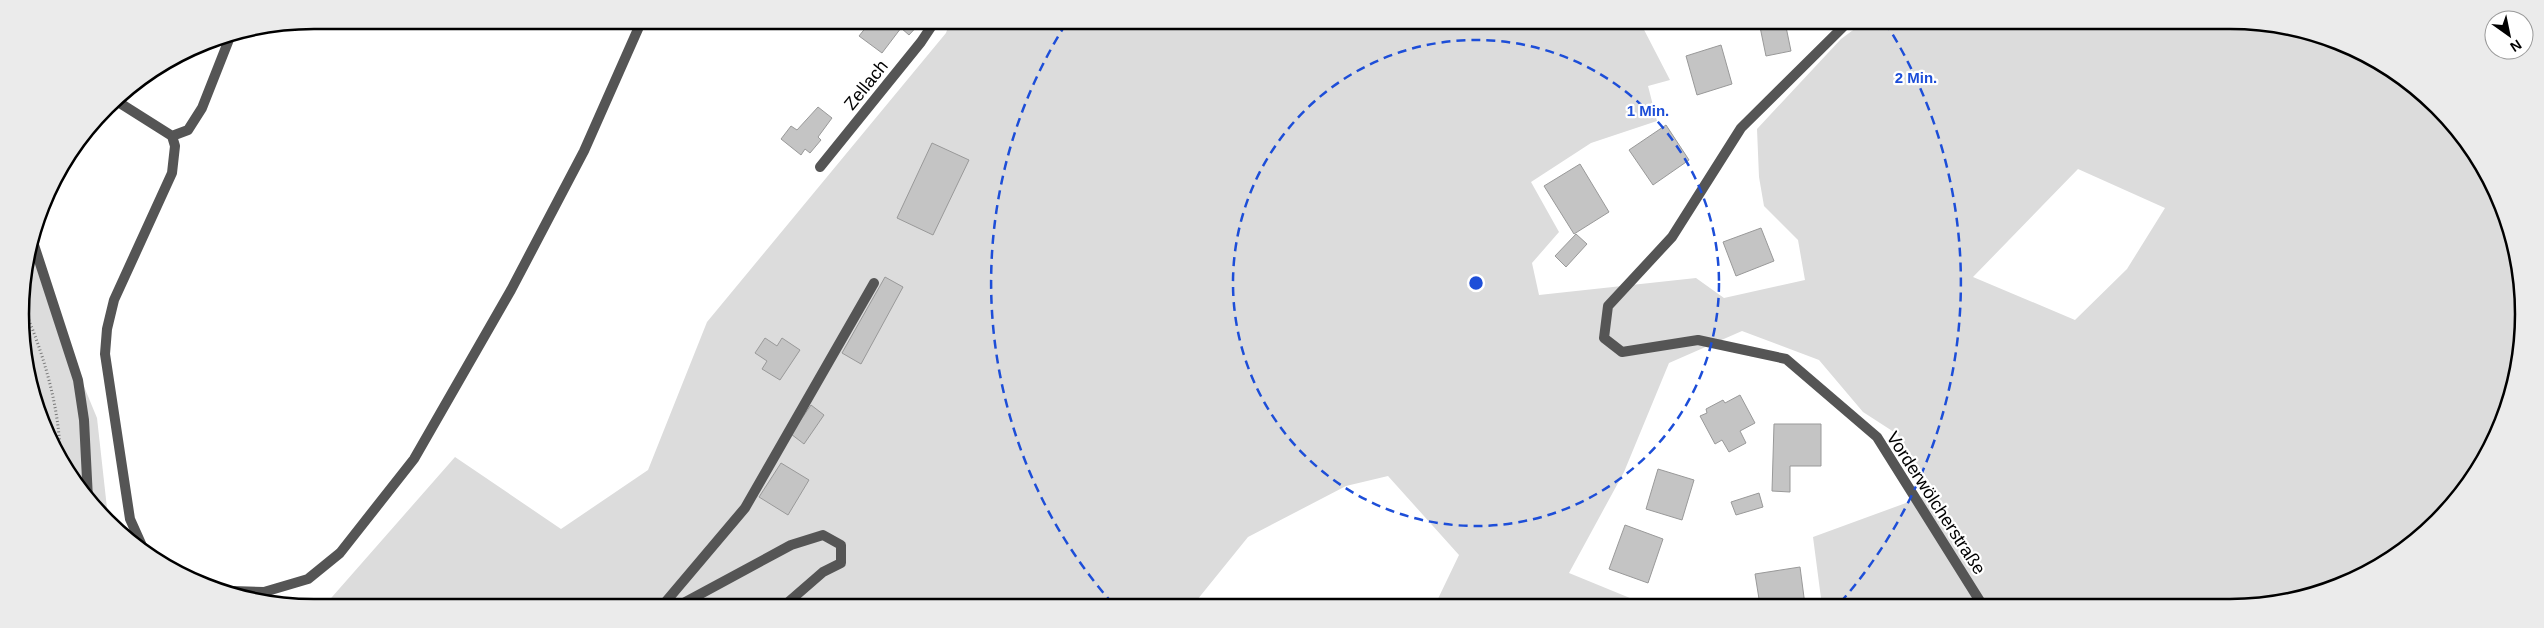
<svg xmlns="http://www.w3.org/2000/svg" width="2544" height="628" font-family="Arial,sans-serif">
	<rect width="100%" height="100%" fill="#fff"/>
	<path fill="#dcdcdc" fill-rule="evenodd" d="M950 21 1640 22 1670 80 1648 86 1657 121 1591 143 1531 182 1559 232 1532 263 1539 295 1696 278 1724 298 1805 280 1798 240 1764 206 1759 177 1757 129 1841 39 1864 22 2269 23 2377 60 2463 135 2514 238 2521 353 2494 444 2438 522 2360 578 2268 606H1822L1813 537 1936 492 1897 434 1863 412 1819 360 1742 331 1669 363 1624 472 1569 573 1647 605H1435L1459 555 1388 476 1346 486 1248 537 1193 605H325L455 457 561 529 648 470 707 322 946 33ZM2078 169 2165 208 2127 269 2075 320 1973 277Z
		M36 239 41 282 97 418 108 517 81 493 30 390 21 294Z"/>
	<path fill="#c4c4c4" stroke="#999" d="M871 21H920L921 22 909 35 901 28 882 53 859 36Z
		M1759 22H1785L1791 51 1766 56Z
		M1721 45 1732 84 1697 95 1686 56Z
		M818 107 832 118 818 137 821 140 810 153 805 149 801 155 781 139 791 126 797 130Z
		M1666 125 1689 160 1653 185 1629 150Z
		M932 143 969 160 933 235 897 218Z
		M1580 164 1609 212 1574 234 1544 186Z
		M1761 228 1774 261 1736 276 1723 242Z
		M1576 234 1587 244 1566 267 1555 256Z
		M885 277 903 287 861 364 842 353Z
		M765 338 777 346 782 338 800 350 780 380 762 369 767 361 755 353Z
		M1740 395 1755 423 1740 431 1746 443 1729 452 1722 440 1715 444 1700 416 1707 413 1706 409 1723 400 1725 403Z
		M811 405 824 415 804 444 791 434Z
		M1774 424H1821V466H1790V492L1772 491Z
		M781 463 809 480 788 515 759 497Z
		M1658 469 1694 480 1682 520 1646 509Z
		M1759 493 1763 507 1736 515 1731 502Z
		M1625 525 1663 539 1648 583 1609 569Z
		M1800 567 1805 605H1760L1755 574Z"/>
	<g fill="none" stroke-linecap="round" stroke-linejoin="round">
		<path stroke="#777" stroke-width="3" stroke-dasharray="1 2.5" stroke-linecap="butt" d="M22 304C42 349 58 401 60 450"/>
		<path stroke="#555" stroke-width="10" d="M115 100 172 136 175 146 172 173 114 300 107 329 105 354 130 519 143 548
			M172 136 188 130 202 108 230 37
			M232 591 264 592 308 579 340 553 414 459 511 290 584 151 642 20
			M680 605 791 545 823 535 841 545V563L823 572 785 605"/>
		<path stroke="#555" stroke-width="10" d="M1848 22 1741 128 1672 237 1608 306 1604 338 1622 352 1698 340 1786 359 1877 437 1983 606
			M820 167 921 42 935 21
			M34 245 78 380 84 420 88 499
			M663 605 745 508 874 283"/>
	</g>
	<g fill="none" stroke="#1d4ed8" stroke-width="2.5" stroke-dasharray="9 6">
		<circle cx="1476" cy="283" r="243"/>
		<path d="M1113 604A485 485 0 0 1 1067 22M1885 22A485 485 0 0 1 1839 604"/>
	</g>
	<g text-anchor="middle" stroke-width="4.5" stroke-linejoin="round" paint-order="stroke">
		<g font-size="18" fill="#000" stroke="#fff">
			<text transform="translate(866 85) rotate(-51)" y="6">Zellach</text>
			<text transform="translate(1936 503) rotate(57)" y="6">Vorderwölcherstraße</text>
		</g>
	</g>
	<path d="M0 0H2544V628H0ZM314 29H2230A285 285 0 0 1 2515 314V314A285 285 0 0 1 2230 599H314A285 285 0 0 1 29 314V314A285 285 0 0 1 314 29Z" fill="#ebebeb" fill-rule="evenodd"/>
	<path fill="none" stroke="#000" stroke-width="2.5" d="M314 29H2230A285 285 0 0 1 2515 314V314A285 285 0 0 1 2230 599H314A285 285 0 0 1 29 314V314A285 285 0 0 1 314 29Z"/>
	<circle cx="1476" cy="283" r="8" fill="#1d4ed8" stroke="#fff" stroke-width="2.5"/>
	<g font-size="15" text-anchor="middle" font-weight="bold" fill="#1d4ed8" stroke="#fff" stroke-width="4.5" stroke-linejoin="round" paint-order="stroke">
		<text x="1916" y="83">2 Min.</text>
		<text x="1648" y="116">1 Min.</text>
	</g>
	<g transform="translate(2509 35) rotate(147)"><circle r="24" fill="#ffffff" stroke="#999999"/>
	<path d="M0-4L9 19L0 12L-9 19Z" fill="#000000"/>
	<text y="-8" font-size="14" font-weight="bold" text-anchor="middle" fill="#000000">N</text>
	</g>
</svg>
